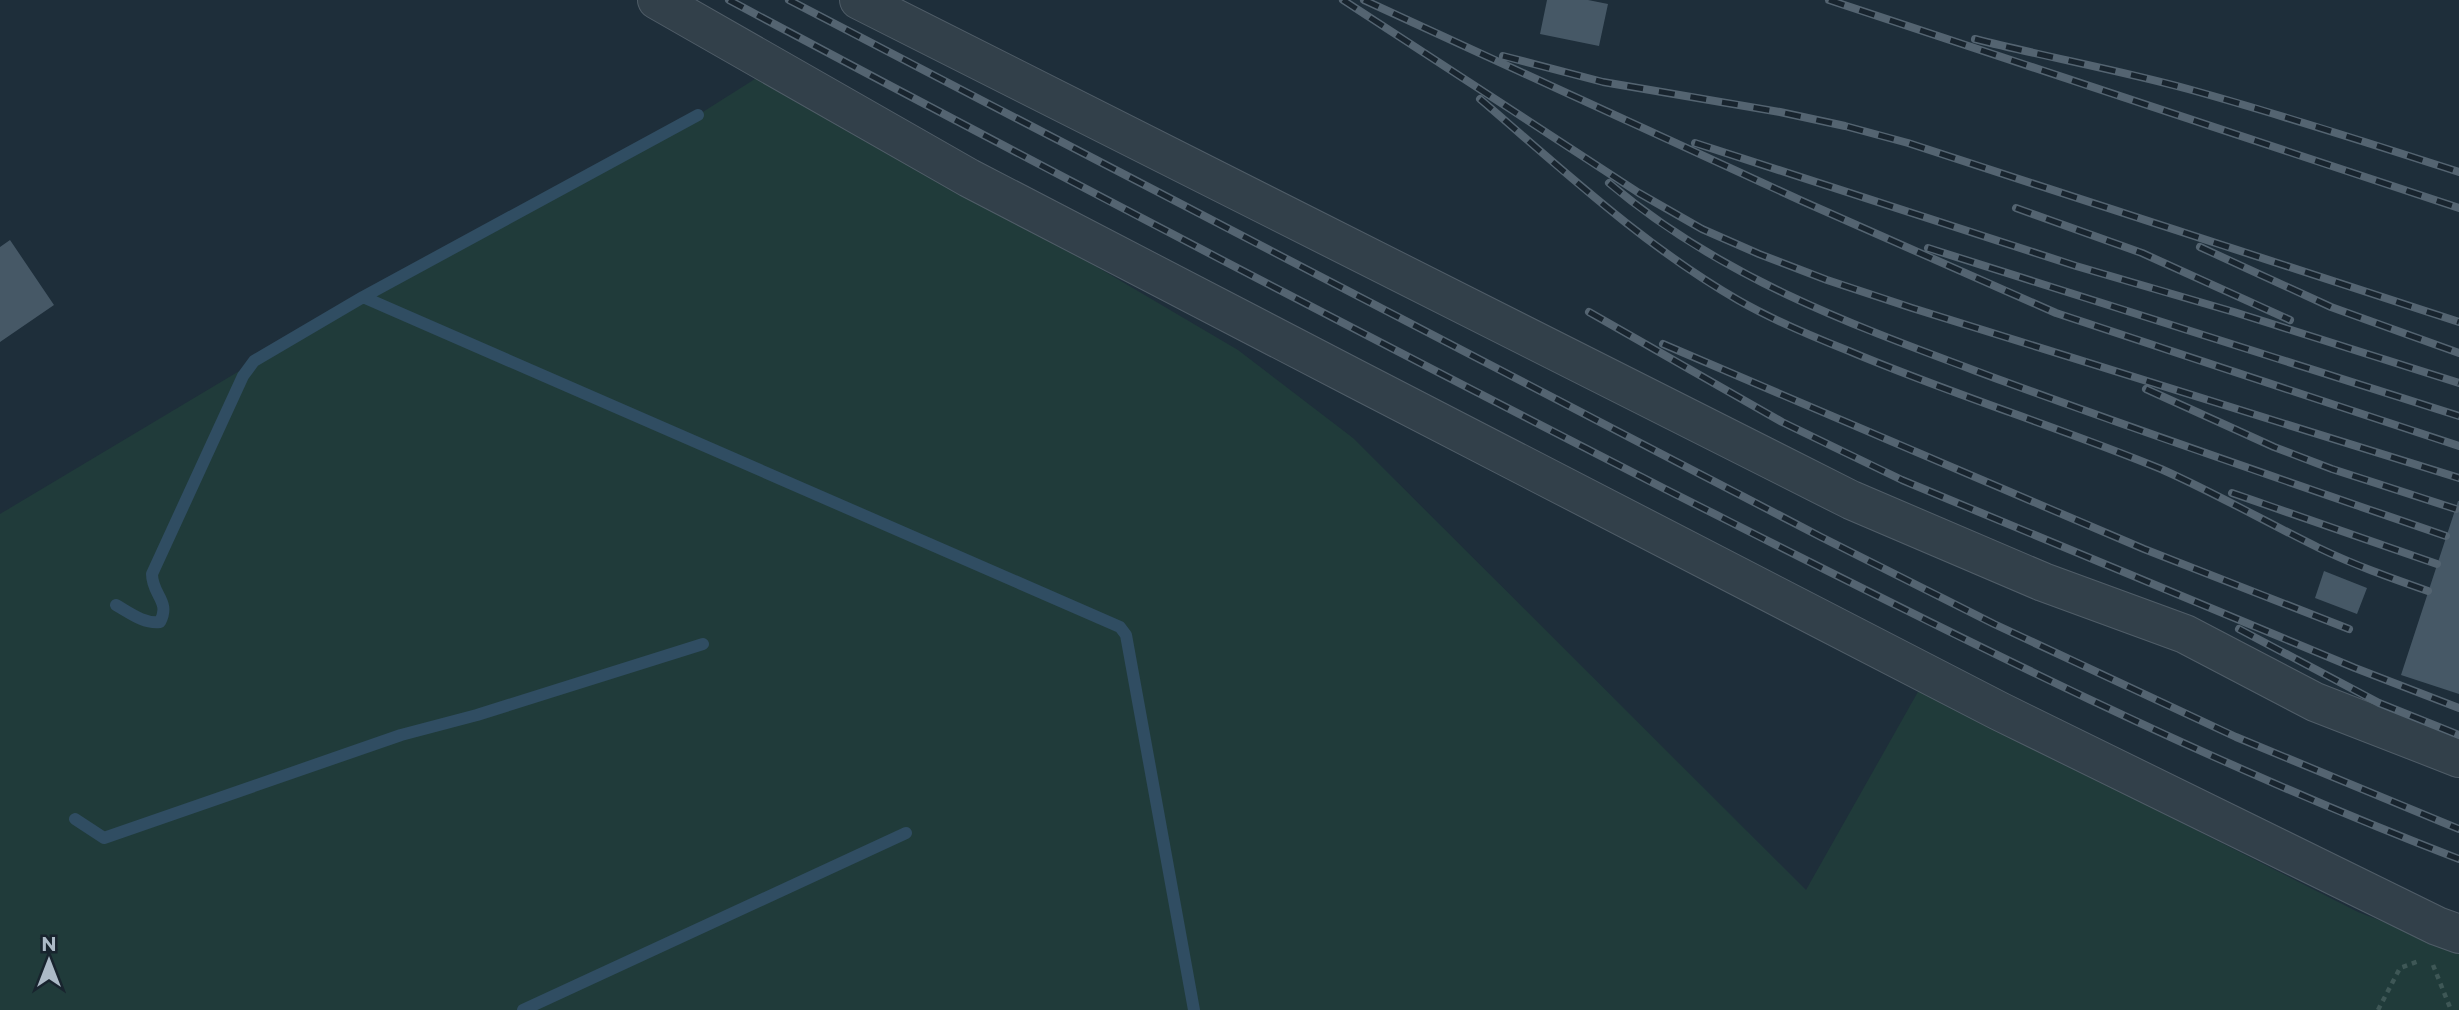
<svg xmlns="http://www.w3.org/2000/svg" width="2459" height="1010" font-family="Montserrat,sans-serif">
	<rect width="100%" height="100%" fill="#1e2e3a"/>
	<path fill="#203b3a" d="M766 72 1238 350 1353 438 1806 890 1919 690 2358 912 2459 951V1010H0V514L363 297 698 115Z"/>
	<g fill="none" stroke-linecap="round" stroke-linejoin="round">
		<path stroke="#304d62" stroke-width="12" d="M363 297 1120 627 1126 635 1194 1010
			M116 605C130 613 144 624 160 622 171 601 152 595 152 574L243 376 254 361 363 297 698 115
			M75 819 104 838 401 735 477 715 703 644
			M523 1010 906 833"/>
	</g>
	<path fill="#465866" d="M1547 0H1588L1608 4 1599 46 1540 34Z
		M10 240 54 305 0 342V247Z
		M2458 501H2459V694L2401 675Z
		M2324 571 2367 588 2357 614 2315 598Z"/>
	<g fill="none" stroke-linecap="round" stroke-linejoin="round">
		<defs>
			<path id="minor" d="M657 0 969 178 1356 379 1999 711 2437 926 2459 934
				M859 0 1851 500 2043 582 2185 634 2315 702 2459 758"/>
		</defs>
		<use href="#minor" stroke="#505d68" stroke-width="40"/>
		<path stroke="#3e5756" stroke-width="4.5" stroke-dasharray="5 5" stroke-linecap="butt" d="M2433 965 2451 1010
			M2378 1010 2400 968 2419 961"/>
		<use href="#minor" stroke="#32404a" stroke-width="38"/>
		<defs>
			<path id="rail" d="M729 0C1040 166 1353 329 1667 490 1927 621 2187 755 2459 859
				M789 0 1821 537 1994 624 2236 737 2459 829
				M1343 0 1639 193 1702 229 1759 254 1827 280 1912 308 2459 478
				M1364 0 1802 201 2056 313 2459 446
				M1829 0 2459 208
				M1975 39C2046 57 2118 70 2188 89 2279 114 2369 143 2459 172
				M1503 56 1603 82 1780 112 1845 126 1908 143 2459 322
				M1480 99C1563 170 1643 245 1738 300 1773 320 1811 336 1849 351 1951 394 2058 427 2161 469 2215 493 2266 522 2319 548 2354 565 2391 578 2428 591
				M1695 143 2076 266 2234 312 2459 383
				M1609 183C1727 282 1861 328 2003 381 2150 435 2298 485 2446 536
				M2016 208 2142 253 2290 320
				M2200 247 2331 307 2459 353
				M1928 248 2459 416
				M1589 312 1782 422 1902 480 2355 668 2459 708
				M1663 344 2144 549 2349 629
				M2146 389 2274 447 2332 469 2456 509
				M2232 493 2437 564
				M2239 629 2379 703 2459 735"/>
		</defs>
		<use href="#rail" stroke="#546471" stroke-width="8"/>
		<use href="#rail" stroke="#18242e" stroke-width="5" stroke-dasharray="16" stroke-linecap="butt"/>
	</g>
	<g transform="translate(49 961)" stroke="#18242e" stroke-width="5" paint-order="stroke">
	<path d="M0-5L12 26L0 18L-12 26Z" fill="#acbac7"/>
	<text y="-10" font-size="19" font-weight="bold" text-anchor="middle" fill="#acbac7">N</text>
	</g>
</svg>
